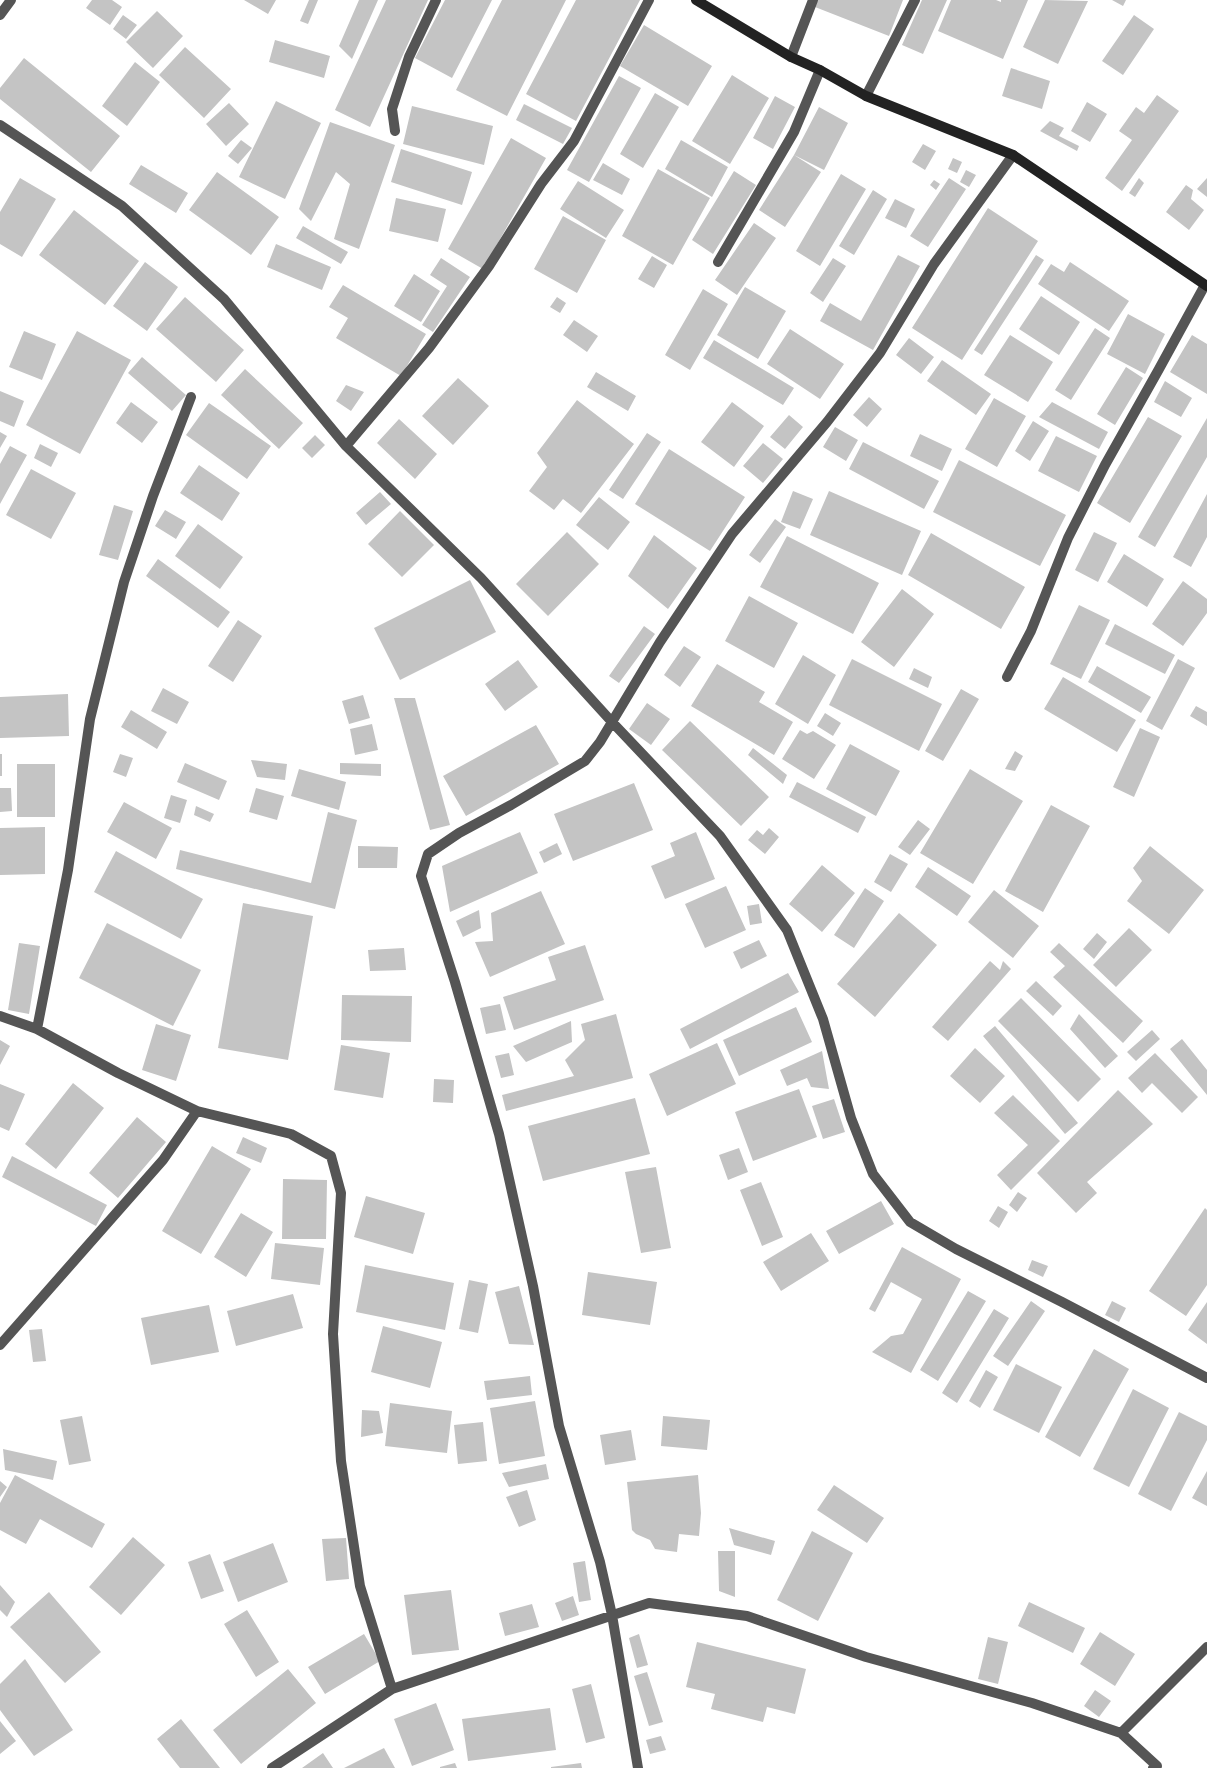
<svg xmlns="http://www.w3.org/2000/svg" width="1207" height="1768" font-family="Barlow,sans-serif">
	<rect width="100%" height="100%" fill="#fff"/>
	<path fill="#c4c4c4" d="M92 0H112L122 7 110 25 86 8Z
		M244 0H276L268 14Z
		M309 0H318L308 24 300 21Z
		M359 0H378L352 59 339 46Z
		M386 0H428L370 127 335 110Z
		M445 0H492L452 78 415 58Z
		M502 0H566L507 116 456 90Z
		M576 0H640L576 121 526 94Z
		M818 0H903L889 36 815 7Z
		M922 0H947L923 54 902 45Z
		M951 0H996L1001 2V0H1028L1003 59 938 31Z
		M1045 0 1088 1 1058 64 1023 47Z
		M1112 0H1126L1123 6Z
		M157 11 183 36 153 68 126 42Z
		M123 15 137 25 126 39 113 29Z
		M1134 15 1154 29 1123 75 1102 61Z
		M644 25 712 66 688 106 620 66Z
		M275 40 330 56 324 78 269 62Z
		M185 47 231 89 204 118 159 75Z
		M24 58 120 136 91 172 0 99V88Z
		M135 62 160 82 127 126 102 106Z
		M1011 68 1050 81 1042 109 1002 96Z
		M732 75 769 98 730 164 692 141Z
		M619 76 641 88 589 182 567 170Z
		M655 93 679 107 643 168 620 154Z
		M1157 95 1179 111 1122 191 1105 178 1132 140 1119 131 1136 107 1144 113Z
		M775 96 795 107 773 149 753 138Z
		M276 101 321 123 285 199 239 177Z
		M1087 102 1107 114 1090 142 1071 131Z
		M229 103 249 124 226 146 206 124Z
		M524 104 572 128 563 144 516 120Z
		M412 106 493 126 484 165 403 144Z
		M819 107 848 123 824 170 794 155 821 172 785 227 759 210 794 155Z
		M1050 121 1064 128 1059 136 1079 146 1077 151 1040 131Z
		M330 122 395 145 359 249 334 239 350 184 336 172 311 221 299 209Z
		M511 138 546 158 483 269 448 249Z
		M241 140 252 148 238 164 228 156Z
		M681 140 728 167 712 197 665 169Z
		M923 144 936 151 925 170 912 162Z
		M401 149 472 172 462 205 391 182Z
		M953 158 962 162 957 173 948 169Z
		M603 163 630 179 622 195 593 180Z
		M141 165 188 193 176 213 129 184Z
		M658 169 710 198 673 265 622 236Z
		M966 170 976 175 969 187 960 182Z
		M734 171 756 185 713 254 692 240Z
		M217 172 279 217 251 255 189 210Z
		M841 174 866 189 820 266 796 251Z
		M20 178 56 199 22 257 0 244V212Z
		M949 178 966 189 928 247 910 236Z
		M1139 178 1144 183 1135 197 1129 193Z
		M1207 178V197L1197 189Z
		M934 180 940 184 936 190 930 185Z
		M578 181 624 210 606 238 560 209Z
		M1186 185 1193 190 1191 199 1204 210 1189 230 1166 212Z
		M873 190 887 199 854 255 839 246Z
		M396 198 446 209 438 242 389 231Z
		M895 199 915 209 906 228 885 218Z
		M988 208 1038 241 962 360 912 328Z
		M74 210 139 261 105 305 39 255Z
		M563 216 606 240 577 293 534 269Z
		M754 223 776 238 737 295 715 280Z
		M303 226 348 252 341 264 296 238Z
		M276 244 331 267 322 290 267 267Z
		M898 255 920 266 873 350 820 321 830 303 861 321Z
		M1036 255 1044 260 982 355 974 350Z
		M652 256 667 265 654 288 638 279Z
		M441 258 470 277 433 332 422 325 447 286 430 275Z
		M833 258 846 266 823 302 810 293Z
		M145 262 178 287 147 331 113 306Z
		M1070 262 1129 301 1109 331 1038 284 1051 264 1064 272Z
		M414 274 440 291 421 322 394 306Z
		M343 285 426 334 401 376 336 338 348 318 329 307Z
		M745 287 786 311 758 359 717 335Z
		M703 289 728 304 690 370 665 355Z
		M1041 296 1080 322 1059 355 1019 329Z
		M185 297 244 350 216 382 156 329Z
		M557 297 566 303 560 313 550 307Z
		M1128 314 1165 334 1145 374 1107 354Z
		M574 320 598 336 587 352 563 335Z
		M1095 328 1110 338 1071 400 1055 390Z
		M790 329 844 364 820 399 767 364Z
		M24 331 56 344 42 380 9 367Z
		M77 331 131 360 80 454 26 425Z
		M1010 335 1053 362 1028 402 984 375Z
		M1192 335 1207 344V394L1170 372Z
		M909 338 934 357 921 374 896 355Z
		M714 340 794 388 783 405 703 358Z
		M142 357 186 395 172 411 128 373Z
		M942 360 991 394 976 415 927 381Z
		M1126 367 1143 378 1115 425 1097 414Z
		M245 369 303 423 279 449 221 395Z
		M596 372 636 396 628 411 587 387Z
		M458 378 489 406 453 445 422 416Z
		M1165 381 1192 398 1181 417 1154 402Z
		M346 385 364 392 351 411 336 401Z
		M0 391 24 401 14 427 0 421Z
		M869 397 882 409 867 427 853 415Z
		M994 398 1026 416 997 467 965 449Z
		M577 400 634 444 581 513 563 499 554 510 529 491 547 467 537 453Z
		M131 402 158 422 142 443 116 423Z
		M732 402 764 426 734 467 701 442Z
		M1052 402 1108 432 1099 449 1039 417Z
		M209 403 271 446 247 479 186 435Z
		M789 415 803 427 785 449 770 437Z
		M1148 417 1182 436 1130 523 1097 503Z
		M1207 418V457L1155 547 1138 537Z
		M399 419 437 454 415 479 377 443Z
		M1033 421 1049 431 1030 461 1015 451Z
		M835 427 858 440 846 461 823 447Z
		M0 432 7 436 0 448Z
		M647 433 661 442 623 499 609 490Z
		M920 434 952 449 942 471 910 456Z
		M315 435 325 445 312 458 302 448Z
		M1056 436 1097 456 1079 492 1038 471Z
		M863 442 939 481 924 509 849 469Z
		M763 443 783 459 763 483 743 466Z
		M40 444 58 453 51 467 34 458Z
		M10 446 27 455 0 504V464Z
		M669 449 745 497 710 551 635 504Z
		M959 460 1066 515 1040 566 933 512Z
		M199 465 240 493 222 521 180 493Z
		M31 469 76 493 51 539 6 515Z
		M793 491 813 499 800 529 781 522Z
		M829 491 921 531 902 575 810 535Z
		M380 492 391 504 366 525 356 513Z
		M1207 494V537L1191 567 1173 557Z
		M599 497 630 522 608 550 576 525Z
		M114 505 133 511 118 560 99 555Z
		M165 510 186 522 176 539 155 526Z
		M400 511 434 545 402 577 368 544Z
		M775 519 786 527 760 563 749 555Z
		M198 524 243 557 220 589 175 556Z
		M567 532 599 564 548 616 516 584Z
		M1094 532 1117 543 1098 582 1075 570Z
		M931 533 1025 587 1001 629 908 575Z
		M654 535 697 568 668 609 628 576Z
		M787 536 879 583 853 634 760 587Z
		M1124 554 1164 579 1147 607 1107 582Z
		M158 559 230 612 218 628 146 576Z
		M470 580 496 632 400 680 374 628Z
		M1183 581 1207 599V613L1183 646 1152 624Z
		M902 589 934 614 894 667 861 642Z
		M749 596 798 623 774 668 725 641Z
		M1079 605 1110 620 1081 679 1050 664Z
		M238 620 262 636 233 682 208 666Z
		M1115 624 1175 655 1165 674 1105 644Z
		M644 626 655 634 619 683 609 676Z
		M684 646 701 657 680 687 664 675Z
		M803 655 836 675 808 724 775 704Z
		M852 659 942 704 919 751 829 705Z
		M1178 659 1195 668 1162 730 1146 721Z
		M518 660 538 687 505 711 485 684Z
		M717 664 765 692 759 702 793 722 774 755 691 706Z
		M1097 666 1151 697 1141 713 1088 682Z
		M914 668 932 677 928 688 909 679Z
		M1063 677 1136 720 1117 752 1044 709Z
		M163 688 189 702 177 724 151 711Z
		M961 689 979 699 943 761 925 751Z
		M68 694 69 736 0 738V697Z
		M363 695 370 718 349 724 342 701Z
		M394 698H415L450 825 430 830Z
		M647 703 670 719 651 745 629 729Z
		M1196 706 1207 712V726L1190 716Z
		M131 710 167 732 157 749 121 727Z
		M825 713 841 723 833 736 817 726Z
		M690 721 769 797 741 826 662 750Z
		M372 724 378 750 355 755 350 729Z
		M536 725 559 764 466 816 443 776Z
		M1140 728 1160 737 1134 797 1113 787Z
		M800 730 807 734 813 731 836 745 814 779 782 759Z
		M850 744 900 771 876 816 826 789Z
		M753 748 787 775 783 784 748 755Z
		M1015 751 1023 756 1015 771 1005 769Z
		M0 754H2V776H0Z
		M120 754 133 758 126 777 113 772Z
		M251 760 287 764 285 780 257 777Z
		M185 763 227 781 219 800 177 782Z
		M340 763 381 764V776L340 774Z
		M17 764H55V817H17Z
		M299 769 346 782 339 810 291 796Z
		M970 769 1023 801 973 884 920 853Z
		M797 782 866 817 858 833 789 797Z
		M634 783 653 830 573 861 554 814Z
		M0 788H11L12 811 0 812Z
		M256 788 284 796 277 820 249 812Z
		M171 795 187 800 180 823 164 818Z
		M124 802 172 828 156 859 107 832Z
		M1051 805 1090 826 1043 912 1005 891Z
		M196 806 214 814 210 822 194 815Z
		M328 812 357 820 335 909 176 869 180 850 311 883Z
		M918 820 930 829 910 855 898 847Z
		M45 827V874L0 875V828Z
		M769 828 779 837 765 854 748 840 757 830 763 835Z
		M520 832 538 873 450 912 442 866Z
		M696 832 715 879 665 899 651 866 675 856 670 843Z
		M557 843 562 854 544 863 539 852Z
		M358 846 398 847 397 868H358Z
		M1150 846 1204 890 1169 934 1127 901 1142 881 1133 868Z
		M116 851 203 899 181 939 94 892Z
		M890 854 908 864 891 892 874 882Z
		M822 865 855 893 822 932 789 904Z
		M928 867 971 896 957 916 915 887Z
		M726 886 746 930 705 948 685 904Z
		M865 888 884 901 854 948 834 935Z
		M994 890 1039 926 1013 958 968 922Z
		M541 891 565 944 490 977 475 942 493 941 491 913Z
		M243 903 313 916 288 1060 218 1048Z
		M759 904 762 923 750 925 747 906Z
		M479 910 481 928 463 937 456 921Z
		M899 913 937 945 875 1017 837 984Z
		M107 923 201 970 173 1026 79 978Z
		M1129 928 1152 950 1116 987 1093 965Z
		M1097 933 1107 942 1094 959 1083 949Z
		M759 940 767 956 741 969 733 952Z
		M19 943 40 946 29 1014 8 1010Z
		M1059 943 1143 1021 1123 1043 1053 977 1065 966 1050 952Z
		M585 945 604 1000 514 1030 503 997 556 980 548 957Z
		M404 948 406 970 370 971 368 950Z
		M990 961 1000 970 1003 961 1011 969 948 1041 932 1027Z
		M788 973 799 992 690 1049 680 1029Z
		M1036 981 1062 1006 1053 1016 1026 991Z
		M342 995 412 996 411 1042 341 1040Z
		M1021 998 1101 1079 1078 1102 998 1021Z
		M500 1004 506 1030 486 1034 480 1008Z
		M796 1007 812 1042 739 1076 723 1040Z
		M616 1014 633 1078 506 1111 502 1095 574 1076 565 1060 585 1040 581 1024Z
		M1079 1014 1118 1056 1105 1068 1070 1029Z
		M571 1021 572 1042 526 1062 513 1046Z
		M156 1024 191 1035 176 1081 142 1070Z
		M995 1026 1078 1123 1065 1134 983 1036Z
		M1152 1030 1160 1039 1136 1061 1127 1052Z
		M1182 1039 1207 1070V1095L1170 1049Z
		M0 1040 10 1046 0 1065Z
		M717 1043 736 1084 667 1116 649 1074Z
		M341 1045 390 1053 383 1098 334 1090Z
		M975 1048 1005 1076 980 1103 950 1076Z
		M822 1051 829 1089 811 1087 807 1078 787 1086 780 1070Z
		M509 1053 514 1075 501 1078 495 1056Z
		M1155 1053 1198 1097 1182 1113 1152 1083 1142 1093 1128 1078Z
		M434 1079 454 1080 453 1103 433 1102Z
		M73 1083 104 1108 56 1169 25 1144Z
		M0 1084 25 1094 9 1131 0 1127Z
		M799 1089 817 1137 753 1161 735 1112Z
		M1118 1090 1153 1124 1087 1182 1097 1193 1076 1213 1037 1173Z
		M1013 1095 1060 1141 1011 1190 997 1175 1028 1145 994 1113Z
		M635 1098 650 1154 543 1181 528 1126Z
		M834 1099 845 1132 823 1139 812 1106Z
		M137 1117 166 1142 118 1198 89 1173Z
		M243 1137 267 1148 261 1163 236 1153Z
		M212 1146 251 1169 201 1254 162 1231Z
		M739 1148 748 1172 728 1180 719 1155Z
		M12 1156 107 1205 96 1226 2 1177Z
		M656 1167 671 1248 641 1253 625 1172Z
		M283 1179 327 1180 326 1239H282Z
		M761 1182 783 1237 762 1246 740 1190Z
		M1018 1192 1027 1198 1017 1212 1009 1205Z
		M366 1196 425 1213 413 1254 354 1237Z
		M881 1201 894 1224 839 1254 826 1231Z
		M998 1206 1008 1212 999 1228 989 1221Z
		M1205 1208 1207 1210V1285L1186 1316 1149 1291Z
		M241 1213 273 1232 246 1277 214 1257Z
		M811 1233 829 1261 781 1291 763 1262Z
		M275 1243 324 1248 320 1285 271 1279Z
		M902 1247 961 1279 911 1373 872 1352 891 1336 903 1334 922 1299 891 1282 875 1312 869 1309Z
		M1032 1260 1048 1266 1043 1277 1028 1270Z
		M365 1265 454 1283 445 1330 356 1312Z
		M588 1272 657 1282 650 1325 582 1315Z
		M469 1280 488 1284 478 1333 459 1329Z
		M519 1286 534 1345 509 1344 495 1292Z
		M968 1291 986 1301 938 1381 920 1370Z
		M293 1294 303 1328 236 1346 227 1311Z
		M1031 1301 1045 1311 1008 1366 993 1356Z
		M1112 1301 1126 1308 1119 1322 1105 1315Z
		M1207 1302V1344L1188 1330Z
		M209 1305 219 1352 151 1365 141 1318Z
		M994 1309 1009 1318 957 1403 942 1393Z
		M383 1326 442 1342 430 1388 371 1372Z
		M42 1329 46 1361 33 1362 29 1330Z
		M1094 1349 1129 1369 1080 1457 1045 1437Z
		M1016 1364 1062 1387 1039 1433 993 1410Z
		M986 1370 998 1377 980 1408 969 1401Z
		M530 1376 532 1395 487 1400 484 1381Z
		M1133 1389 1169 1408 1129 1487 1093 1469Z
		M535 1401 545 1456 499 1464 490 1408Z
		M390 1403 452 1411 447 1453 385 1446Z
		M362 1410 379 1411 383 1433 361 1437Z
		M1179 1412 1207 1426V1440L1171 1511 1138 1494Z
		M82 1416 91 1461 69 1465 60 1420Z
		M663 1416 710 1420 707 1450 661 1446Z
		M483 1422 487 1461 458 1464 454 1425Z
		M631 1430 636 1460 605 1465 600 1435Z
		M3 1449 57 1461 53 1480 5 1470Z
		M546 1464 549 1479 509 1487 502 1473Z
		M1207 1471V1506L1192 1498Z
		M15 1475 105 1524 92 1548 40 1519 26 1544 0 1530V1503Z
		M698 1475 701 1513 699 1536 679 1534 677 1552 655 1549 650 1540 636 1534 632 1530 627 1482Z
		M0 1481 7 1487 0 1497Z
		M834 1485 884 1518 867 1543 817 1510Z
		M527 1490 536 1520 519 1527 506 1497Z
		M729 1528 775 1541 771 1555 734 1545Z
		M812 1531 853 1553 818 1621 777 1600Z
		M133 1537 165 1565 121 1615 89 1587Z
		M346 1538 349 1579 326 1581 322 1539Z
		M273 1543 288 1582 238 1602 223 1562Z
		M718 1551H735V1597L719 1591Z
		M210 1554 224 1591 201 1599 188 1562Z
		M585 1561 591 1600 579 1602 573 1563Z
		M0 1585 15 1602 7 1617 0 1610Z
		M451 1590 459 1650 412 1655 404 1595Z
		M49 1592 101 1652 65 1683 10 1627Z
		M573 1596 579 1615 562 1621 555 1603Z
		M1029 1602 1085 1628 1073 1653 1018 1626Z
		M532 1604 539 1627 505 1636 499 1613Z
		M247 1610 279 1662 256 1677 224 1624Z
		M1100 1632 1135 1654 1115 1686 1080 1664Z
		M364 1634 380 1661 325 1694 308 1667Z
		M639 1634 648 1665 637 1668 629 1638Z
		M988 1637 1008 1642 998 1684 978 1679Z
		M697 1642 806 1669 795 1714 767 1707 763 1722 711 1709 715 1694 686 1687Z
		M25 1659 73 1730 34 1756 0 1710V1684Z
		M288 1669 316 1703 241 1764 213 1730Z
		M647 1672 663 1722 649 1726 634 1676Z
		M591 1684 605 1738 586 1743 572 1689Z
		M1095 1690 1111 1701 1099 1717 1084 1706Z
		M436 1703 454 1750 412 1766 394 1719Z
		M550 1708 556 1750 468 1761 462 1719Z
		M181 1719 220 1768H180L157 1739Z
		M0 1721 16 1741 0 1754Z
		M661 1736 666 1750 650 1754 646 1740Z
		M384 1748 395 1768H344Z
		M323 1753 333 1768H302Z
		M455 1763 457 1768H440V1767Z
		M581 1763 582 1768H551V1767Z"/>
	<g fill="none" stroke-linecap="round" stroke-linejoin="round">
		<path stroke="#555" stroke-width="10" d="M0 15 11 0
			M791 57 813 0
			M866 96 915 0
			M0 125 122 206 224 299 346 446 481 578 612 722 720 836 787 930 823 1019 851 1118 873 1174 910 1222 956 1249 1062 1302 1207 1378
			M395 131 392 109 409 57 436 0
			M718 262 794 132 820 70
			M346 446 429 348 489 266 541 184 574 141 649 0
			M1007 677 1031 631 1068 538 1105 465 1159 369 1205 285
			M0 1016 37 1029 118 1073 197 1111 291 1134 331 1156 341 1193 333 1334 341 1461 360 1586 392 1689
			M37 1029 68 870 90 719 124 582 153 496 191 397
			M0 1345 163 1160 197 1111
			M1121 1733 1157 1766 1153 1768
			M272 1768 392 1689 649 1603 747 1616 866 1657 1032 1703 1121 1733 1207 1647
			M638 1768 612 1615 600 1562 559 1426 533 1286 499 1134 455 982 421 876 428 854 459 833 511 805 585 761 600 742 660 642 732 534 827 422 880 353 934 264 1013 155"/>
		<path stroke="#222" stroke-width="10" d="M696 0 791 57 820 70 866 96 1013 155 1207 286"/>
	</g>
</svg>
